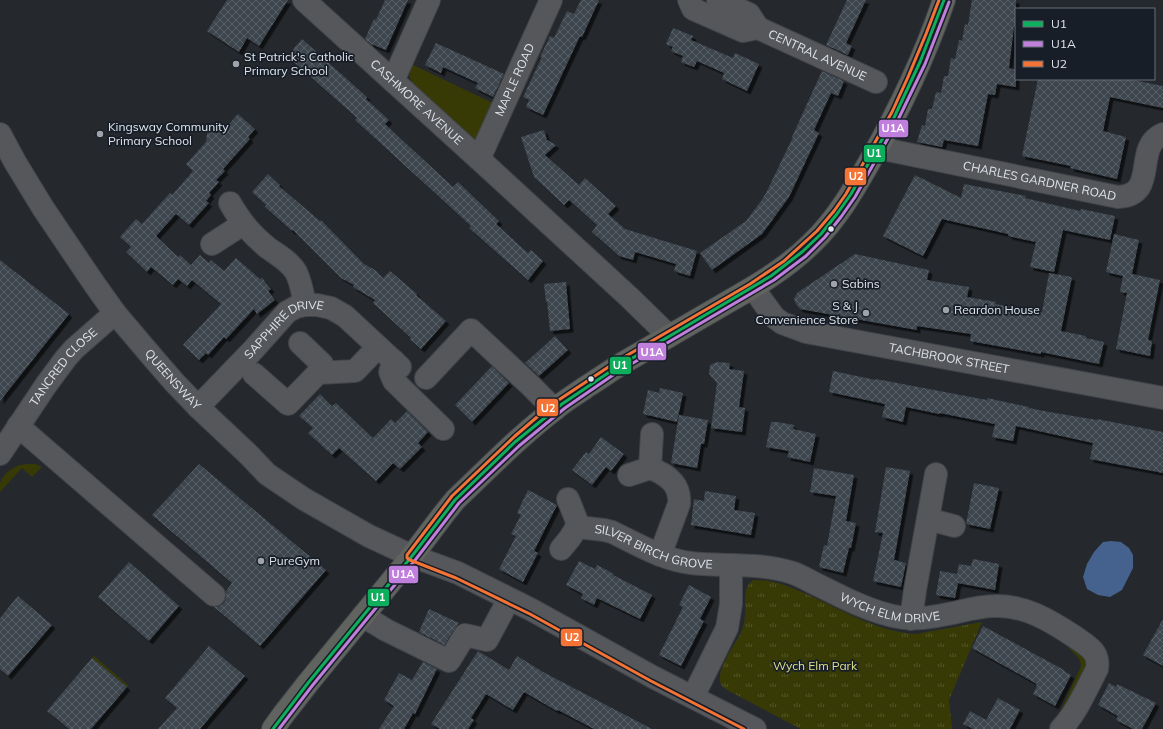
<svg xmlns="http://www.w3.org/2000/svg" width="1163" height="729" font-family="Mulish,sans-serif">
	<defs>
		<pattern id="park-tufts" width="24" height="20" patternUnits="userSpaceOnUse"><rect width="24" height="20" fill="#383a06"/><path d="M3 7l-1-3M5 7V3M7 7l1-3M15 17l-1-3M17 17v-4M19 17l1-3" fill="none" stroke="#54562a"/></pattern>
		<pattern id="building-cross-hatch" width="8" height="8" patternUnits="userSpaceOnUse"><rect width="8" height="8" fill="#3c444e"/><path d="M0 0l8 8M0 8l8-8" fill="none" stroke="#585f68"/></pattern>
		<filter id="shadow"><feDropShadow dx="3.5" dy="3.5" stdDeviation="0" flood-color="#0009"/></filter>
	</defs>
	<rect width="100%" height="100%" fill="#25292e"/>
	<path fill="#383a06" d="M411 64 497 105 477 141 414 86 409 76Z
		M26 464H35L42 467 32 477 22 468 0 492C0 490 0 485 0 483 4 472 15 465 26 464Z
		M1073 644 1084 654 1089 667 1053 727 1051 725 1060 712 1081 666C1081 658 1075 654 1069 649Z
		M94 656 129 686 127 687 92 658Z"/>
	<path fill="url(#park-tufts)" d="M753 580C779 580 792 588 815 598 847 613 880 632 916 634L982 622 949 700 952 729H801L727 690C726 689 723 687 722 686 713 673 735 645 741 633 743 627 745 621 745 615 746 603 742 588 753 580Z"/>
	<path fill="#44628d" d="M1111 541 1121 542 1129 548 1133 555V568L1122 590 1110 597 1098 595 1087 589 1083 577 1087 564 1094 552 1103 542Z"/>
	<path fill="url(#building-cross-hatch)" filter="url(#shadow)" d="M227 0H288L259 46 247 38 239 52 207 31Z
		M385 0H408L386 50 371 44 365 39 374 19 376 20Z
		M581 0H599L582 37 580 36 543 115 526 107 529 100 523 97 542 57H540L550 36 554 38 567 11 574 14Z
		M847 0H866L846 43 852 46 848 55 826 45Z
		M972 0H1016V26H1014L1009 68 1016 70V87L997 84 995 95 988 94 978 146 944 140 942 147 917 142 922 125 925 126 928 109H932L936 92 941 93 944 76H948L951 58 955 59 959 40 962 41 965 24 968 25Z
		M673 28 693 36 691 40 733 58 735 53 759 64 747 91 722 79 724 73 697 61 694 67 681 62 683 56 671 51 673 47 666 44Z
		M302 39 367 97 366 99 389 120 385 124 453 187 458 182 499 221 496 224 528 253 531 250 543 261 528 280 469 228 471 226 355 120 357 118 287 56Z
		M436 43 504 74 493 97 475 88 478 83 443 67 441 73 425 65Z
		M822 71 844 81 838 96 831 93 814 130 819 133 789 197 762 234 712 270 700 253 746 221 761 201 766 193 793 137H792Z
		M1038 79H1128L1163 86V108L1110 97 1103 131 1126 137 1117 179 1070 168 1071 166 1022 156Z
		M238 114 255 129 248 137 250 139 223 169 225 171 216 180 219 182 209 193 211 195 206 201 209 203 189 225 176 214 156 236 178 257 180 255 191 265 200 255 209 263 211 260 224 271 236 258 260 279 262 278 271 289 268 291 275 300 257 314 254 309 226 339 224 337 208 355 206 353 199 360 183 345 221 304 192 280 187 286 178 279 173 285 151 267 147 272 126 252 131 247 120 237 136 219 142 224 170 193 172 195 193 171 186 164 206 142 208 126 217 133 219 131 221 133Z
		M544 130 547 140 556 145 545 155 579 185 585 178 616 206 608 214 625 229 697 251 690 276 674 271 676 264 635 252 633 260 619 256 592 232 597 225 569 200 564 205 534 177 521 137Z
		M268 174 280 185 279 186 320 221 321 220 364 264 375 270 383 278 390 271 417 294 416 295 446 321 421 349 410 339 411 338 373 303 375 300 353 287 354 285 341 278 293 230 292 231 265 207 266 205 252 192Z
		M915 175 961 198 964 184 1026 196 1025 198 1080 211 1081 209 1115 216 1110 240 1063 230 1054 272 1030 267 1036 242 1008 236V234L942 219 923 256 883 236Z
		M1114 234 1139 240 1132 274 1160 280 1148 340 1152 341 1150 356 1116 349 1127 293 1120 292 1123 276 1106 272Z
		M855 254 929 270 927 280 969 287 967 297 996 302 995 304 1042 312 1049 273 1072 277 1061 331 1086 336V338L1104 342 1099 364 1041 352V354L970 341 971 334 917 326V330L800 309 796 304 794 299 797 293Z
		M0 260 69 314 0 401Z
		M566 282 570 329 550 331 547 301 546 302 544 284Z
		M555 336 568 350 539 376 525 363Z
		M717 362 730 363 729 369 744 371 739 407 745 408 742 432 711 428 717 383 709 374 710 365Z
		M492 366 509 383 472 422 455 405Z
		M833 371 876 380V379L987 400V398L1029 407V408L1049 412 1097 420V419L1163 432V473L1090 459 1093 443 1016 426 1013 441 992 437 995 424 940 413 939 414 906 407 903 422 882 417 885 404 829 392Z
		M660 388 683 393 677 422 643 414 648 390 659 393Z
		M320 394 332 406 336 403 373 438 391 419 395 423 407 411 428 432 418 443 422 447 400 469 393 463 376 481 339 448 332 455 308 433 313 428 299 416Z
		M679 415 708 420 704 444H701L697 468 671 463Z
		M771 422H777L794 425 793 429 816 434 810 462 787 457 789 451 766 447Z
		M601 437 624 454 611 471 606 467 592 485 572 470 586 452 589 454Z
		M199 464 326 570 260 646 214 607H218L224 603 226 597V591L232 583 152 515Z
		M886 467 910 471 894 560 906 563 901 587 873 581 883 533 875 532Z
		M814 468 854 475 846 521 856 523 851 548H849L843 573 819 567 824 545 827 546 836 496 810 492Z
		M974 483 999 488 990 529 966 524Z
		M528 490 557 505 534 551 538 553 523 582 499 569 516 536 511 534 521 515 517 513Z
		M705 491 736 496 734 510 755 513 751 535 691 525 694 499 704 501Z
		M973 559 999 564 995 590 958 583 955 598 936 595 940 571 957 574 959 564 971 566Z
		M579 561 595 569 597 565 614 574 613 575 652 595 640 619 597 598 594 605 581 598 583 594 566 585Z
		M129 562 179 606 149 641 98 597Z
		M689 585 711 597 700 619 704 621 681 666 659 655 683 607 679 605Z
		M18 596 52 625 8 676 0 669V618Z
		M429 609 459 623 444 645 419 632Z
		M1163 619V666L1143 655Z
		M983 626 1064 670V671L1071 675 1055 706 1033 694 1037 686H1036L1037 684 972 648Z
		M209 646 245 676 200 729H158L177 708 165 698Z
		M478 651 509 670 517 656 543 672 652 729H594L558 710 557 711 524 692 513 710 486 694 471 718 474 720 468 729H440L431 724Z
		M92 658 127 687 91 729H69L47 711Z
		M423 662 437 669 415 714 413 713 404 729H379L394 706 384 700 399 673 412 680Z
		M1109 683 1116 687 1117 684 1156 703 1142 729H1133L1116 720 1118 716 1098 705Z
		M998 698 1020 710 1010 729H973L963 724 970 711 986 720Z"/>
	<g fill="none" stroke-linecap="round" stroke-linejoin="round">
		<defs>
			<g id="minor">
				<path id="s1" d="M304 0 479 159 629 297 669 336"/>
				<path d="M689 0 693 9 743 31 758 28"/>
				<path id="s2" d="M718 0 749 14 758 28 876 82"/>
				<path d="M393 81 429 0"/>
				<path id="s3" d="M0 134 15 162 43 208 95 285 115 313 154 359 174 382 198 407 249 455 267 474 304 499 369 536 412 556 458 573 532 610 653 677 755 729"/>
				<path id="s4" d="M878 148 1118 197C1160 195 1132 147 1163 134"/>
				<path id="s5" d="M479 159 551 0"/>
				<path d="M230 203C241 222 251 234 268 248 278 255 289 261 296 272 301 282 303 294 305 305"/>
				<path d="M212 244 243 224"/>
				<path id="s6" d="M753 288 774 317 782 323 806 332 1163 398"/>
				<path d="M300 343 322 364 318 373"/>
				<path d="M394 361 390 372 394 381 443 429"/>
				<path d="M254 374 288 404 318 373 355 371 378 347"/>
				<path d="M426 378 471 330 530 385 554 409"/>
				<path id="s7" d="M198 407 254 349 287 312 296 307 305 305H317L331 308 345 316 400 367"/>
				<path d="M18 426 91 489 214 595"/>
				<path id="s8" d="M0 454 46 385 66 358 74 349 115 313"/>
				<path d="M650 468 652 434"/>
				<path d="M629 475 650 468C666 474 681 484 679 504L660 555"/>
				<path d="M928 519 954 526"/>
				<path id="s9" d="M577 527 604 530 612 532C637 544 663 560 691 563 725 567 760 562 793 573 802 576 811 582 820 586 844 598 867 610 893 616 914 621 933 617 953 613 966 610 981 606 995 606 1025 605 1051 621 1075 637 1088 646 1100 652 1097 669 1086 690 1077 712 1061 729"/>
				<path d="M561 549 570 538 577 527 576 519 568 499"/>
				<path d="M363 616 386 630 449 661 465 635 487 640 509 599"/>
				<path d="M911 619 915 590 936 474"/>
				<path d="M693 697 727 628 731 604V565"/>
			</g>
			<path id="major" d="M273 729 283 715 308 683 412 556 443 515 455 500C487 470 518 437 554 410 564 401 575 395 586 387 599 379 610 371 623 363 657 343 692 323 726 303 756 286 787 268 812 243 837 219 853 191 870 161 900 109 925 56 944 0"/>
		</defs>
		<use href="#minor" stroke="#414449" stroke-width="24"/>
		<use href="#major" stroke="#414449" stroke-width="24"/>
		<use href="#minor" stroke="#55575b" stroke-width="22"/>
		<use href="#major" stroke="#61645e" stroke-width="22"/>
		<defs>
			<path id="bus-1" d="M273 729 308 683 412 556 455 500 515 442 562 404 614 369 771 276 802 252 821 234 837 214 851 194 892 122 920 62 944 0"/>
			<path id="bus-2" d="M279 729 312 686 416 559 459 503 519 446 565 408 616 373 774 280 806 256 825 237 841 217 855 197 896 124 925 64 949 2"/>
			<path id="bus-3" d="M744 729 651 681 530 614 456 578 410 560 407 558V555L452 496 515 436 551 405 619 360 750 284 784 261 817 231 834 211 846 194 892 112 908 77 926 34 939 0"/>
		</defs>
		<use href="#bus-1" stroke="#171e28" stroke-width="6"/>
		<use href="#bus-2" stroke="#171e28" stroke-width="6"/>
		<use href="#bus-3" stroke="#171e28" stroke-width="6"/>
		<use href="#bus-1" stroke="#0daf5c" stroke-width="3"/>
		<use href="#bus-2" stroke="#c07fdc" stroke-width="3"/>
		<use href="#bus-3" stroke="#f57335" stroke-width="3"/>
	</g>
	<g fill="#9fa3aa" stroke="#171e28" stroke-width="1.5">
		<circle cx="236" cy="64" r="4"/>
		<circle cx="100" cy="134" r="4"/>
		<circle cx="834" cy="284" r="4"/>
		<circle cx="946" cy="310" r="4"/>
		<circle cx="866" cy="313" r="4"/>
		<circle cx="261" cy="561" r="4"/>
	</g>
	<g fill="#e0e5ec" stroke="#171e28" stroke-width="1.5">
		<circle cx="831" cy="229" r="3.5"/>
		<circle cx="591" cy="379" r="3.5"/>
	</g>
	<g text-anchor="middle" stroke-width="3.5" stroke-linejoin="round" paint-order="stroke">
		<g font-size="12" fill="#e0e5ec" stroke="#171e28">
			<text dy="4" stroke="none"><textPath href="#s2" startOffset="116">CENTRAL AVENUE</textPath></text>
			<text dy="4" stroke="none"><textPath href="#s5" startOffset="87">MAPLE ROAD</textPath></text>
			<text dy="4" stroke="none"><textPath href="#s1" startOffset="152">CASHMORE AVENUE</textPath></text>
			<text dy="4" stroke="none"><textPath href="#s4" startOffset="165">CHARLES GARDNER ROAD</textPath></text>
			<text dy="4" stroke="none"><textPath href="#s7" startOffset="119">SAPPHIRE DRIVE</textPath></text>
			<text dy="4" stroke="none"><textPath href="#s6" startOffset="217">TACHBROOK STREET</textPath></text>
			<text dy="4" stroke="none"><textPath href="#s8" startOffset="108">TANCRED CLOSE</textPath></text>
			<text dy="4" stroke="none"><textPath href="#s3" startOffset="301">QUEENSWAY</textPath></text>
			<text dy="4" stroke="none"><textPath href="#s9" startOffset="80">SILVER BIRCH GROVE</textPath></text>
			<text dy="4" stroke="none"><textPath href="#s9" startOffset="328">WYCH ELM DRIVE</textPath></text>
		</g>
		<g font-size="12" fill="#e0e5ec" stroke="#171e28" text-anchor="start">
			<text x="244" y="61">St Patrick's Catholic<tspan x="244" dy="14">Primary School</tspan></text>
			<text x="108" y="131">Kingsway Community<tspan x="108" dy="14">Primary School</tspan></text>
			<text x="842" y="288">Sabins</text>
			<text x="858" y="310" text-anchor="end">S &amp; J<tspan x="858" dy="14">Convenience Store</tspan></text>
			<text x="954" y="314">Reardon House</text>
			<text x="269" y="565">PureGym</text>
		</g>
		<g font-size="12" fill="#dce086" stroke="#171e28">
			<text x="815" y="670">Wych Elm Park</text>
		</g>
	</g>
	<g stroke="#171e28" stroke-width="1.5">
		<rect x="878" y="119" width="31" height="19" rx="4" fill="#c07fdc"/>
		<rect x="863" y="144" width="23" height="19" rx="4" fill="#0daf5c"/>
		<rect x="844" y="167" width="23" height="19" rx="4" fill="#f57335"/>
		<rect x="637" y="342" width="30" height="19" rx="4" fill="#c07fdc"/>
		<rect x="609" y="356" width="23" height="19" rx="4" fill="#0daf5c"/>
		<rect x="536" y="398" width="23" height="19" rx="4" fill="#f57335"/>
		<rect x="388" y="565" width="31" height="19" rx="4" fill="#c07fdc"/>
		<rect x="367" y="588" width="23" height="19" rx="4" fill="#0daf5c"/>
		<rect x="560" y="628" width="23" height="19" rx="4" fill="#f57335"/>
	</g>
	<g font-size="11" text-anchor="middle" font-weight="bold" fill="#fff">
		<text x="893" y="132">U1A</text>
		<text x="874" y="157">U1</text>
		<text x="856" y="180">U2</text>
		<text x="652" y="356">U1A</text>
		<text x="620" y="369">U1</text>
		<text x="548" y="412">U2</text>
		<text x="403" y="578">U1A</text>
		<text x="378" y="601">U1</text>
		<text x="572" y="641">U2</text>
	</g>
	<rect x="1015" y="8" width="140" height="72" fill="#171e28" stroke="#676e76"/>
	<rect x="1023" y="21" width="20" height="6" fill="#0daf5c" stroke="#676e76"/>
	<text x="1051" y="28" font-size="12" fill="#e0e5ec">U1</text>
	<rect x="1023" y="41" width="20" height="6" fill="#c07fdc" stroke="#676e76"/>
	<text x="1051" y="48" font-size="12" fill="#e0e5ec">U1A</text>
	<rect x="1023" y="61" width="20" height="6" fill="#f57335" stroke="#676e76"/>
	<text x="1051" y="68" font-size="12" fill="#e0e5ec">U2</text>
</svg>
